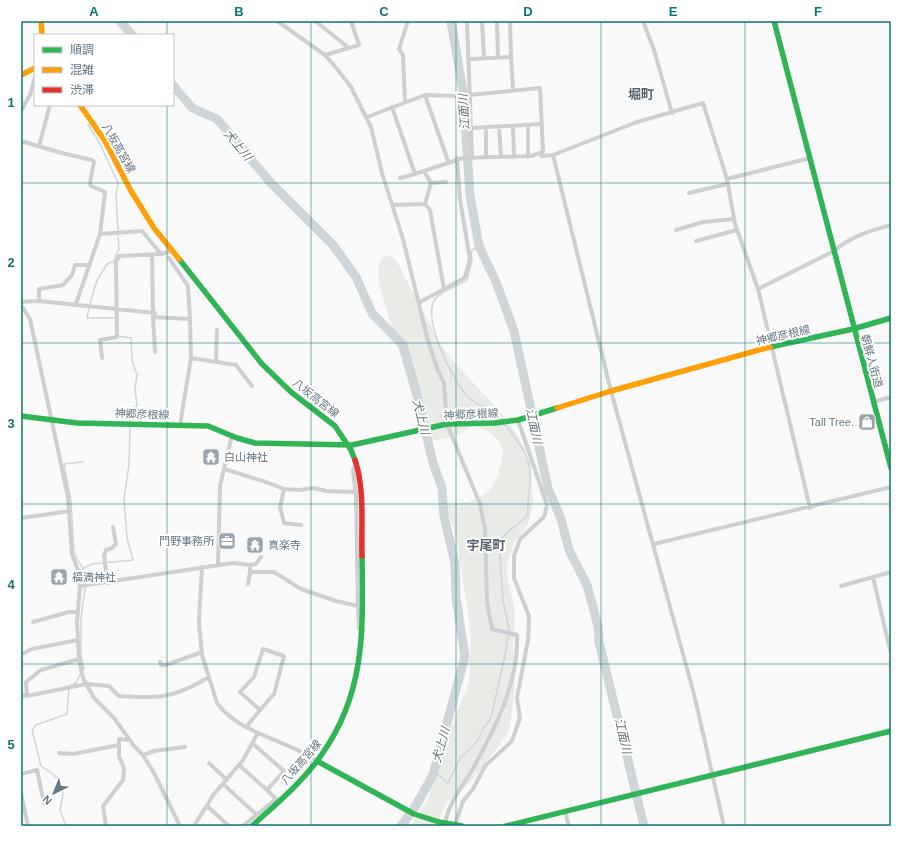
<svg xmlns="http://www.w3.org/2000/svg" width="912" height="847" font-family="Arial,'Noto Sans JP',sans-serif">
	<rect width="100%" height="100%" fill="#f9f9f9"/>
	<path fill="#e8ebe6" d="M387 255 396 260 438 340 451 359 496 407 512 427 524 447 531 466 533 504 528 524 514 543 507 565V576L515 611 513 656 515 688 509 732 469 784 447 802 436 826H411L427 801 455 717 469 683 471 641 468 610 455 533 445 505C458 503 475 502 486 493 494 487 497 478 499 469 501 464 503 458 503 454 502 439 487 429 474 425L457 436 437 440 425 439 379 284C378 272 376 262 387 255Z"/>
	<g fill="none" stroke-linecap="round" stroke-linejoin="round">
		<path stroke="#ced6d9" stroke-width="1.5" d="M88 124 100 144 118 183 116 196 118 230
			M479 246 471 251 472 261 467 280C458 287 444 289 436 298 420 316 453 381 467 396 477 407 492 408 502 420
			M90 304 97 280 108 263 113 262 119 249 118 234
			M89 308 87 318H115
			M119 336 131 338 132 360 137 375 135 388 137 406 131 409 130 421
			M83 462 64 464 71 501 74 553 83 569 85 588 81 618V656L84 669
			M84 568 92 564 133 560 127 538 124 500 129 464 130 426
			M71 685 76 683 81 673
			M434 771 448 783 460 758 476 743 484 727 491 718 505 655 509 629 503 600 499 540 528 515C527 501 530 488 530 475 530 454 516 439 504 423
			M66 826 60 810 63 794 62 785 54 775 41 766 32 730 36 725 67 714 69 688"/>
		<path stroke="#ced6d9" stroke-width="9" d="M120 21 132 35
			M451 21 463 91 470 195 479 246 496 282 514 331 548 488 561 519 569 550 587 585 598 626 599 642 644 826
			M173 85 192 108 217 119 270 182 333 245 356 277 372 313 403 345 416 391 433 463 442 488 444 516 455 563 456 598 465 656 433 775 415 807 401 826"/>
		<path stroke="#cecfd0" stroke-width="4" d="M277 21 325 55 338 70 351 87 371 127 382 173 403 239 428 341 438 371 444 383 447 424 480 504 485 529 487 602 492 629 517 635C519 684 494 730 471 772 460 790 447 805 445 826
			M315 21 349 48
			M467 21 472 157
			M482 21 484 58
			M497 21 498 57
			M510 21 511 57
			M643 21 654 50 672 113
			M325 55 359 45 351 21
			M470 59 511 57 513 91
			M405 102 403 55 399 49 408 21
			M392 107 415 174 424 171
			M21 111 30 95 35 77
			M367 117 425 95 448 161
			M513 126 514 157
			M486 127V157
			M499 127 501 157
			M471 128 541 124
			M21 141 62 153 92 160 94 162 90 183 91 186 105 192 100 234 76 304
			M39 146 50 105
			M540 154 542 156 553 155 637 122 703 103 727 179 810 158
			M553 155 611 391 695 698 724 826
			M528 157V125
			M400 178 415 174
			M727 179 735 224 758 289 810 508
			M431 183 446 182
			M689 193 727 184
			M425 204 431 183 424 171 463 158 531 156 543 152 540 88 459 96 425 95
			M392 205 425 204 430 210 444 289
			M676 230 703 222 734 219
			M100 234 142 231 161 254
			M696 241 737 230
			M152 255 153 317 190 319 191 358 180 425
			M169 258 188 286 190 319
			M758 289 834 251C851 236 870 231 891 225
			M39 301V289L63 285 72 275 75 265H90
			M21 302 39 301 155 313
			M420 302 461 280 465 277 470 259 460 200 457 158
			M21 305 30 319 68 497 72 554 79 573 80 586 77 622 79 659 83 678 94 698 114 718 134 746 143 755 154 773 180 826
			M153 317 155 352
			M102 358 100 340 117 337 116 262 119 256 161 254 172 251
			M191 358 236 365 252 386
			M216 361 217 330
			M873 402 891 397
			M356 462 353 471 356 495 358 610 359 629 363 631
			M224 469 266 482 284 489 280 507 284 523 301 525
			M284 489 299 490 314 488 326 491 356 492
			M21 518 70 511
			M654 544 891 487
			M218 565 220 486 232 435
			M250 565 256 564 261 557
			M202 567 199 622 202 655 217 703C239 734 288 740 317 761
			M873 577 890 650
			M108 583 104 556 106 550 112 548 116 544 113 527
			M248 584 250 572
			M80 586 233 563 250 565V572H274L301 589 336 601 358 606
			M841 586 891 572
			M33 622 69 612H77
			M22 654 32 649 78 640
			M160 662 161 665H166L202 652
			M21 695 27 696 86 684 109 686 119 696C158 699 175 698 209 677
			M27 696 26 682 41 670 79 659
			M247 726 260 710 240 692 254 677 263 649 284 656 274 694 260 710
			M59 753 73 754 119 745
			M143 755 154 751 185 747
			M209 763 227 780
			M239 765 267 790
			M21 774 37 770 44 803
			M223 784 257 815
			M21 793 28 826
			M207 806 229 826
			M565 811 569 826
			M455 825 463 801 473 789 485 766 512 741 520 718 517 698 528 640 529 616 514 578V556L520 539 544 517 547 505 518 420
			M106 826 103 806 123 780 124 769 119 756V739L130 740
			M194 826 214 794 243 760 258 733
			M243 826 276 799 267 790 284 771 252 743"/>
		<path stroke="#30b455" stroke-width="5.5" d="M774 21 891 468
			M179 259 262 364 291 392 335 426 351 450 355 460
			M770 347 853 329 891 318
			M21 416 77 423 208 426 237 438 255 443 352 445 447 424 495 423 518 420 557 408
			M317 761 414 814 439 822 462 826
			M252 826C276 804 303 782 322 754 366 692 363 628 362 556
			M506 826 891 731"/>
		<path stroke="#ff9f0a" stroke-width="5.5" d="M41 21 42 35
			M21 75 35 68
			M80 105 105 141 131 191 154 228 179 259
			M557 408 611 391 770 347"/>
		<path stroke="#e5322d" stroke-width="5.5" d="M355 460C365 489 361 525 362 556"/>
	</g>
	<path fill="none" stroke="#0f766e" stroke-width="1" stroke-opacity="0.55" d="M167 21V35M311 21V826M456 21V826M601 21V826M745 21V826M167 105V826M21 183H891M21 343H891M21 504H891M21 664H891"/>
	<defs>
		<symbol id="shop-square" viewBox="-11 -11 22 22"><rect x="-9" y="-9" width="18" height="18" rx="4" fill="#99a4ac" stroke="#fff"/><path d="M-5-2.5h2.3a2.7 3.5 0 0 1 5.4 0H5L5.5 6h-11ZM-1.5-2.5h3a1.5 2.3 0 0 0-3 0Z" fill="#fff"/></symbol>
		<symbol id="temple-square" viewBox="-11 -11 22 22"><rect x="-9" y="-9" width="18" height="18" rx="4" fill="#99a4ac" stroke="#fff"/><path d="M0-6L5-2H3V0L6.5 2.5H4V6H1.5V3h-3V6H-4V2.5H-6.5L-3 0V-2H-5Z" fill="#fff"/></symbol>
		<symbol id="office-square" viewBox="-11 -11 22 22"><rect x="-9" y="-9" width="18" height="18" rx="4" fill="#99a4ac" stroke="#fff"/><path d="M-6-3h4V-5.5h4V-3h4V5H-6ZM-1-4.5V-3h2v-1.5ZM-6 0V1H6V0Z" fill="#fff"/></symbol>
	</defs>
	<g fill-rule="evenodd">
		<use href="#shop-square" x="857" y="412" width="20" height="20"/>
		<use href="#temple-square" x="201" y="447" width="20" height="20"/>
		<use href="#office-square" x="217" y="531" width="20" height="20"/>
		<use href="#temple-square" x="245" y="535" width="20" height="20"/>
		<use href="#temple-square" x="49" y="567" width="20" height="20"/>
	</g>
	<g text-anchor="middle" stroke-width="4" stroke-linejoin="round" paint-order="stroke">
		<g font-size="11" fill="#657683" stroke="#fff">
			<text transform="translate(119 148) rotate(60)" y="4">八坂高宮線</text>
			<text transform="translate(783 335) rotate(-13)" y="4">神郷彦根線</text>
			<text transform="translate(872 361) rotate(75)" y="4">朝鮮人街道</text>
			<text transform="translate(316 398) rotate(38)" y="4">八坂高宮線</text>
			<text transform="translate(142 414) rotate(2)" y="4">神郷彦根線</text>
			<text transform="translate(471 414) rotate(-3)" y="4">神郷彦根線</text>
			<text transform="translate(301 762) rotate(-49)" y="4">八坂高宮線</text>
		</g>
		<g font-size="11" fill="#657683" stroke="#fff" text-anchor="start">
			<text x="854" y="426" text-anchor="end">Tall Tree.</text>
			<text x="224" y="461">白山神社</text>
			<text x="214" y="545" text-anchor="end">門野事務所</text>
			<text x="268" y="549">真楽寺</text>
			<text x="72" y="581">福満神社</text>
		</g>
		<g font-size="12" font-style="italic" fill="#60757c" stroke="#fff">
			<text transform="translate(464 112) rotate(-94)" y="4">江面川</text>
			<text transform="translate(238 145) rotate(50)" y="4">犬上川</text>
			<text transform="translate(421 417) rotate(76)" y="4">犬上川</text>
			<text transform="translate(534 426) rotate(78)" y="4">江面川</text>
			<text transform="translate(623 736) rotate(77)" y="4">江面川</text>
			<text transform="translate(441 745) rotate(-74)" y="4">犬上川</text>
		</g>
		<g font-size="13" font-weight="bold" fill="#57646e" stroke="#fff">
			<text x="641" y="99">堀町</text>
			<text x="486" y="550">宇尾町</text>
		</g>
	</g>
	<rect width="912" height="847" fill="none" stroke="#ffffff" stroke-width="44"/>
	<rect x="34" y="34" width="140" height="72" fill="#ffffff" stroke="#c1c8cd"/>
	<rect x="42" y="47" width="20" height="6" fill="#30b455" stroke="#c1c8cd"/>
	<text x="70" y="54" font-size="12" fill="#657683">順調</text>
	<rect x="42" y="67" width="20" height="6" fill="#ff9f0a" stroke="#c1c8cd"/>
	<text x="70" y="74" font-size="12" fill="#657683">混雑</text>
	<rect x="42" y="87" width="20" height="6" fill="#e5322d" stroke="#c1c8cd"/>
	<text x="70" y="94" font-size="12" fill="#657683">渋滞</text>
	<g transform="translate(54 793) rotate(223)" stroke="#ffffff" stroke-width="3" paint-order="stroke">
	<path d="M0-3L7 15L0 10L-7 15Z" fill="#657683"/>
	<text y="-6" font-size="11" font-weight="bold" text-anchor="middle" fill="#657683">N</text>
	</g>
	<rect x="22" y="22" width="868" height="803" fill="none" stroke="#0f766e" stroke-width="1.5"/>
	<g font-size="13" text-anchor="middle" font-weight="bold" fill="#0f766e">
		<text x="94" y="16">A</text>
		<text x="239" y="16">B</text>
		<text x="384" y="16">C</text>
		<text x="528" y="16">D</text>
		<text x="673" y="16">E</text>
		<text x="818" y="16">F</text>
		<text x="11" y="107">1</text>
		<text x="11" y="267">2</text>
		<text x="11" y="428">3</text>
		<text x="11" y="589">4</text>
		<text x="11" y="749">5</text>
	</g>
</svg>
